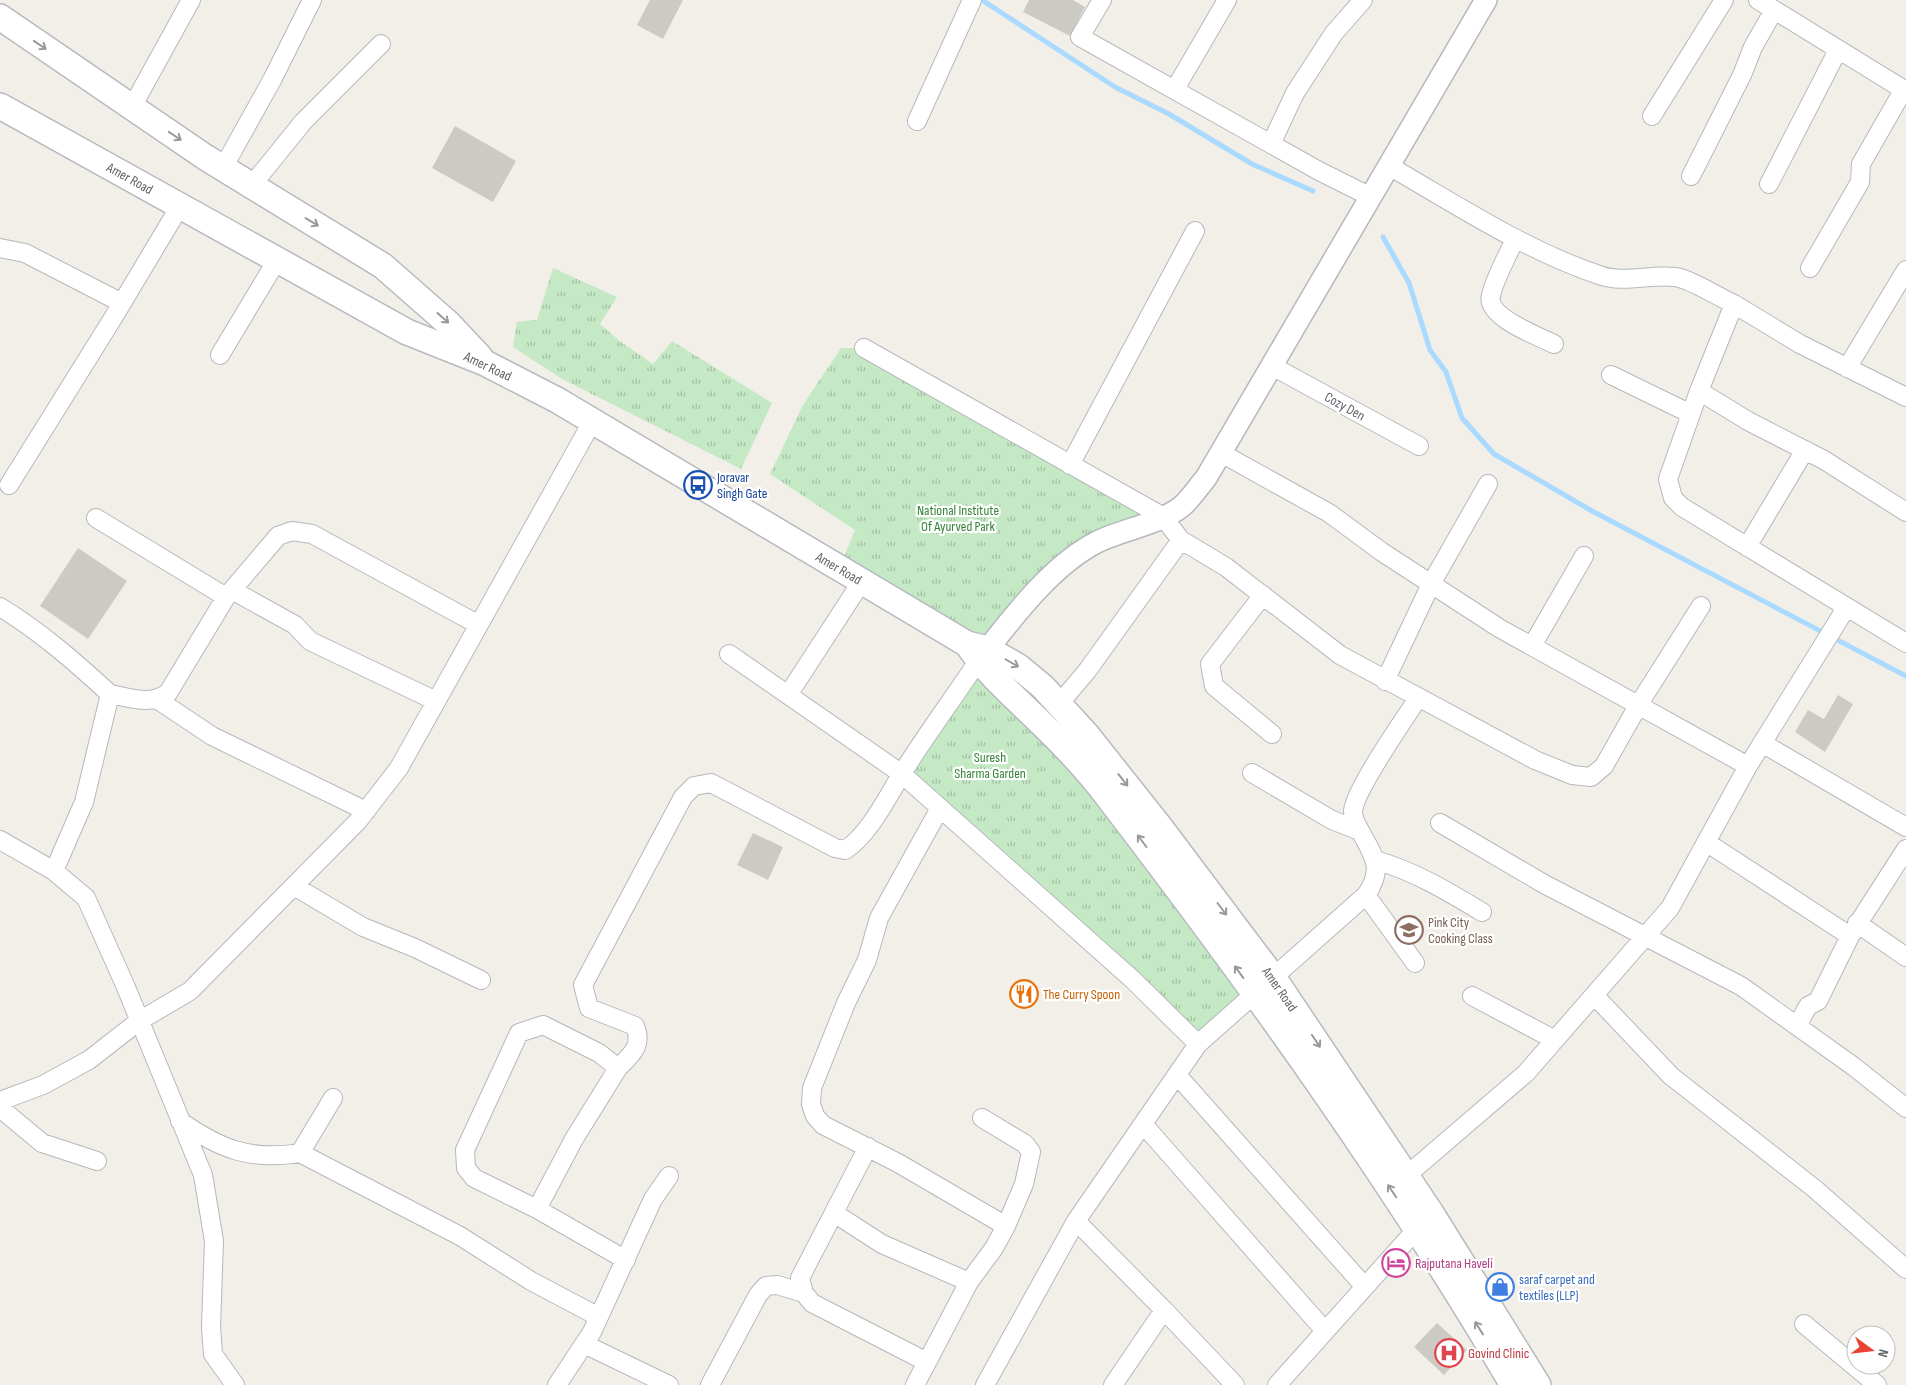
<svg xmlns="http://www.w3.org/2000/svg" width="1906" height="1385" font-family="'Sofia Sans Condensed',sans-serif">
	<defs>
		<pattern id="grass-tufts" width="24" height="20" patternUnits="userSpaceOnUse" patternTransform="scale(1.25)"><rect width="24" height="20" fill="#c5e8c5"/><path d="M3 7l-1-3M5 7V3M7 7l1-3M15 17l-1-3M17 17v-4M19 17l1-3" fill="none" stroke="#a3c0a4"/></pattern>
	</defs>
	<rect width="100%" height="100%" fill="#f1efe8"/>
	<path fill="url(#grass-tufts)" d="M553 268 617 297 600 324 621 342 653 364 672 341 772 403 741 469 562 379 513 347 517 322 537 320Z
		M841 348H858L1148 516 1003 613 979 643 842 562 855 530 770 474 803 405Z
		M976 674 1040 728 1248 994 1200 1036 908 773Z"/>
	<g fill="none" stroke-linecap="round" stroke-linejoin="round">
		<path stroke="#aadaff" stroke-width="5" d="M982 0 1115 87 1169 114 1252 164 1313 191
			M1383 237 1409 283 1430 350 1446 372 1462 418 1494 454 1592 511 1906 676"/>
	</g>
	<path fill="#cccac5" d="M650 0H683L663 39 637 25Z
		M1029 0H1073L1085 7 1070 36 1023 12Z
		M455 126 516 161 493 202 432 168Z
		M78 548 127 581 88 639 40 606Z
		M1838 695 1853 704 1825 752 1795 732 1808 710 1824 719Z
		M753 833 783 847 768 880 737 865Z
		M1437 1323 1467 1350 1444 1375 1414 1347Z"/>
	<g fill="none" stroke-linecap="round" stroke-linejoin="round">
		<defs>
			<path id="minor" d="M1102 0 1080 37 1319 171 1371 197
				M1758 0 1906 91
				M1175 89 1227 0
				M132 107 191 0
				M1652 116 1724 0
				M917 121 972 0
				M1271 144 1295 93 1334 33 1363 0
				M1389 166C1457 205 1525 250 1599 275 1624 284 1649 274 1675 277 1691 279 1718 297 1734 304
				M223 168 272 80 312 0
				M1691 176 1742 75 1753 47 1774 10
				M1769 184 1838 50
				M252 185 303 122 381 44
				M1515 238C1508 256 1496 275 1491 295 1485 317 1538 336 1554 344
				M0 248 25 253 122 303
				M1810 268 1860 182 1861 164 1904 89
				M864 348 1162 516 1181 540 1226 567 1340 655 1535 760 1572 775 1591 777 1604 766 1639 704 1701 606
				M220 355 277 260
				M1272 366 1419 446
				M1847 368 1906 270
				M1611 375 1691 414
				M1699 391 1734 304 1800 344 1906 397
				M1221 453 1329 513 1382 552 1499 628 1748 766
				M1070 465 1195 231
				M9 485 113 318 180 206
				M1906 512 1824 460 1748 421 1699 391 1668 479 1673 498 1682 507 1906 643
				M96 518 226 597
				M1747 547 1805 450
				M232 590 295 625 310 641 436 701
				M1263 595 1210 664 1214 686 1272 734
				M0 607C41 632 75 662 110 694L84 802 54 871
				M1532 646 1584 556
				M729 654 902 774 1132 979 1198 1044
				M1385 681 1431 584 1488 484
				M110 694C132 698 149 706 168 693L226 597 278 536 292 531 312 534 479 625
				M788 695 862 581
				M158 700 212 736 366 811
				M1059 704 1087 671 1181 540
				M1762 743 1906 827
				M1252 773 1332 820 1360 831
				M1440 823 1544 884 1741 986 1853 1066 1906 1108
				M0 840 54 871 86 898 125 985 203 1175 214 1241 211 1327 213 1354 235 1385
				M1706 842 1850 936
				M1375 860C1414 871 1447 891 1482 912
				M294 886 363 927 415 948 481 980
				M1366 895 1415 963
				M1857 923 1906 957
				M1594 995 1671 1076 1815 1189 1906 1269
				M1472 996 1555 1040
				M1797 1026 1808 1006 1818 1001 1850 936 1906 849
				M618 1068C632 1054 643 1046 635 1026L589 1008 583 985 683 797 694 786 711 783 835 848 845 850C868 836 887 798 901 775 925 736 953 699 978 661
				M1177 1075 1365 1287
				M0 1101 43 1085 89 1060 139 1021 190 991 358 821 399 768 592 422
				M0 1108 42 1143 97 1161
				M982 1118 1025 1144 1031 1152 1024 1184 1006 1226
				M180 1121C220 1149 250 1161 300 1153L460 1236 531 1281 599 1317
				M1143 1124 1325 1331
				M868 1147 800 1278 804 1293 812 1303 927 1362
				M300 1153 333 1098
				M1406 1176 1526 1073 1670 908 1748 766 1846 608
				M537 1209 574 1139 618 1068 599 1053 543 1025 519 1033 465 1150 466 1168 474 1178 537 1209 626 1260
				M834 1213 882 1244 969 1282
				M1164 1310 1076 1221 1198 1044 1366 895C1385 868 1373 855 1359 829 1356 824 1353 817 1353 811 1355 789 1404 720 1418 698
				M1804 1324 1877 1385
				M584 1344 669 1385
				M557 1385 592 1332 653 1199 669 1176
				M710 1385 758 1295 766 1286 777 1285 804 1293
				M915 1385 969 1282 994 1248 1006 1226 898 1163 823 1125 815 1116 811 1104 812 1088 846 1003 867 960 879 918 940 808
				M985 1385 1076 1221
				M1113 1385 1164 1310 1235 1385
				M1277 1385 1423 1222"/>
			<path id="tertiary" d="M979 660C1011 620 1050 566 1097 542 1121 530 1159 524 1181 507 1190 500 1198 487 1206 478L1486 0"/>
			<path id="secondary" d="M0 17 205 157 383 266 449 324 480 357
				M0 106 407 332 485 363 557 400 967 644 988 649 1019 667 1043 687 1087 735 1160 827 1273 977 1431 1213 1538 1385
				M967 644C988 675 1017 699 1043 725 1067 748 1091 774 1111 801 1255 989 1393 1181 1513 1385"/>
		</defs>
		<use href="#minor" stroke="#b5b8bc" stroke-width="20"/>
		<use href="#tertiary" stroke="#b5b8bc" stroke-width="24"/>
		<use href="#secondary" stroke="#b6babf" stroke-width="28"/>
		<use href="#minor" stroke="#fff" stroke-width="18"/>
		<use href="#tertiary" stroke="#fff" stroke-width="21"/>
		<use href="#secondary" stroke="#fff" stroke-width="25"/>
	</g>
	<defs><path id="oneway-shaft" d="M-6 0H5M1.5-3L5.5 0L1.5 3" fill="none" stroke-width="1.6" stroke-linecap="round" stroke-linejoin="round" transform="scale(1.25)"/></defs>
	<g stroke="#979a9d">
		<use href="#oneway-shaft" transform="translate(40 45) rotate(34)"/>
		<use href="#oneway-shaft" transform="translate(175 136) rotate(34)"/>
		<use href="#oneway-shaft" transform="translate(312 222) rotate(31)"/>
		<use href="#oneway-shaft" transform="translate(443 318) rotate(41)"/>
		<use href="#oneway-shaft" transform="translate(1012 663) rotate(30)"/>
		<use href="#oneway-shaft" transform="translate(1123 780) rotate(52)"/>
		<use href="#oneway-shaft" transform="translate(1142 841) rotate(-127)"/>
		<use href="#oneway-shaft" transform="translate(1222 909) rotate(53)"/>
		<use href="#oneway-shaft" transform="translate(1239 972) rotate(-126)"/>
		<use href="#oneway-shaft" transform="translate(1316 1041) rotate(56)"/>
		<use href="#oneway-shaft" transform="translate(1392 1191) rotate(-124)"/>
		<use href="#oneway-shaft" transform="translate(1479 1328) rotate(-122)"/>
	</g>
	<defs>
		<symbol id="bus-ring" viewBox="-11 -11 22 22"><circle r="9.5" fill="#fff" stroke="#1a4fb4" stroke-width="1.5"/><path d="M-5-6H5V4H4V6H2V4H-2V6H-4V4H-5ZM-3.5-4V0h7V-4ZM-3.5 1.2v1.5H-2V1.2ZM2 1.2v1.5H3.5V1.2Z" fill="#1a4fb4"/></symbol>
		<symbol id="school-ring" viewBox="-11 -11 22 22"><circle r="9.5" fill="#fff" stroke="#8d6e63" stroke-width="1.5"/><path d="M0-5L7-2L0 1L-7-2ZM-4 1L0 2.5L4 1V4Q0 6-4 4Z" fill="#8d6e63"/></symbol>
		<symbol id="restaurant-ring" viewBox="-11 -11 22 22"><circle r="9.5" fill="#fff" stroke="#e8710a" stroke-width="1.5"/><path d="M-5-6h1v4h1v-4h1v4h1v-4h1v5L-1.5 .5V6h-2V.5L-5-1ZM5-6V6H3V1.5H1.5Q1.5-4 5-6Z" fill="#e8710a"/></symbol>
		<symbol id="hotel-ring" viewBox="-11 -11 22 22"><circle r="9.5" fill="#fff" stroke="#d1479c" stroke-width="1.5"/><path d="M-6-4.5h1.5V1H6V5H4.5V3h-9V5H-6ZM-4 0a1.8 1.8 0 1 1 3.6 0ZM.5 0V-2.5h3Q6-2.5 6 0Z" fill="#d1479c"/></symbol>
		<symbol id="shop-ring" viewBox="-11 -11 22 22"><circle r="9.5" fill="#fff" stroke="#3f7fe0" stroke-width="1.5"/><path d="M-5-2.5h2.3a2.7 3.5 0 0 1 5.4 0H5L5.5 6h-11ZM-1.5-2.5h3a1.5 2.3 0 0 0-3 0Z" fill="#3f7fe0"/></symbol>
		<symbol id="hospital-ring" viewBox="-11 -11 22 22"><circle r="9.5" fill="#fff" stroke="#e0444e" stroke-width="1.5"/><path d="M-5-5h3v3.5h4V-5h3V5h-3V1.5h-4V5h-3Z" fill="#e0444e"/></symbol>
	</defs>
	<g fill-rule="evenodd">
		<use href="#bus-ring" x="682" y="469" width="32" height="32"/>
		<use href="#school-ring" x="1393" y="914" width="32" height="32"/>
		<use href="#restaurant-ring" x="1008" y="978" width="32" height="32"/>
		<use href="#hotel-ring" x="1380" y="1247" width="32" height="32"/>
		<use href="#shop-ring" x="1484" y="1271" width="32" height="32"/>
		<use href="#hospital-ring" x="1433" y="1337" width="32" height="32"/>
	</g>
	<g text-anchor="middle" stroke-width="4.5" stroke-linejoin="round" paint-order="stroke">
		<g font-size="14" fill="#5f6368" stroke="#fff">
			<text transform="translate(130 178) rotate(29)" y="5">Amer Road</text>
			<text transform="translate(488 366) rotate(25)" y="5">Amer Road</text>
			<text transform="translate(1345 406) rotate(29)" y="5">Cozy Den</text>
			<text transform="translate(839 568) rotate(30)" y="5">Amer Road</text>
			<text transform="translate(1280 989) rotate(55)" y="5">Amer Road</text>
		</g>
		<g font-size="14" fill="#164399" stroke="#fff" text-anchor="start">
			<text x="717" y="482">Joravar<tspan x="717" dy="16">Singh Gate</tspan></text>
		</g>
		<g font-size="14" fill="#348238" stroke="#fff">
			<text x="958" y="515">National Institute<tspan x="958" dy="16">Of Ayurved Park</tspan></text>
			<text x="990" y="762">Suresh<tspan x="990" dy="16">Sharma Garden</tspan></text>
		</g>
		<g font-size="14" fill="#785e54" stroke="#fff" text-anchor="start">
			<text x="1428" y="927">Pink City<tspan x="1428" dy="16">Cooking Class</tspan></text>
		</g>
		<g font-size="14" fill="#c56008" stroke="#fff" text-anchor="start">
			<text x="1043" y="999">The Curry Spoon</text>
		</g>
		<g font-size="14" fill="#b23c85" stroke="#fff" text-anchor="start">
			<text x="1415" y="1268">Rajputana Haveli</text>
		</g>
		<g font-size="14" fill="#366cbe" stroke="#fff" text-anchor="start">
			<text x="1519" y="1284">saraf carpet and<tspan x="1519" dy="16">textiles (LLP)</tspan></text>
		</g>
		<g font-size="14" fill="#be3a42" stroke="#fff" text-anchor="start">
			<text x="1468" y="1358">Govind Clinic</text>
		</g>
	</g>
	<g transform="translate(1871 1350) rotate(105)"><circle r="24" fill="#ffffff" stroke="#bfc1c3"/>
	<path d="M0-4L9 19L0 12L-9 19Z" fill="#ea4335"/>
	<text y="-8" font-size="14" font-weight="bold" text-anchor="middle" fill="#5f6368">N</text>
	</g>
</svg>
